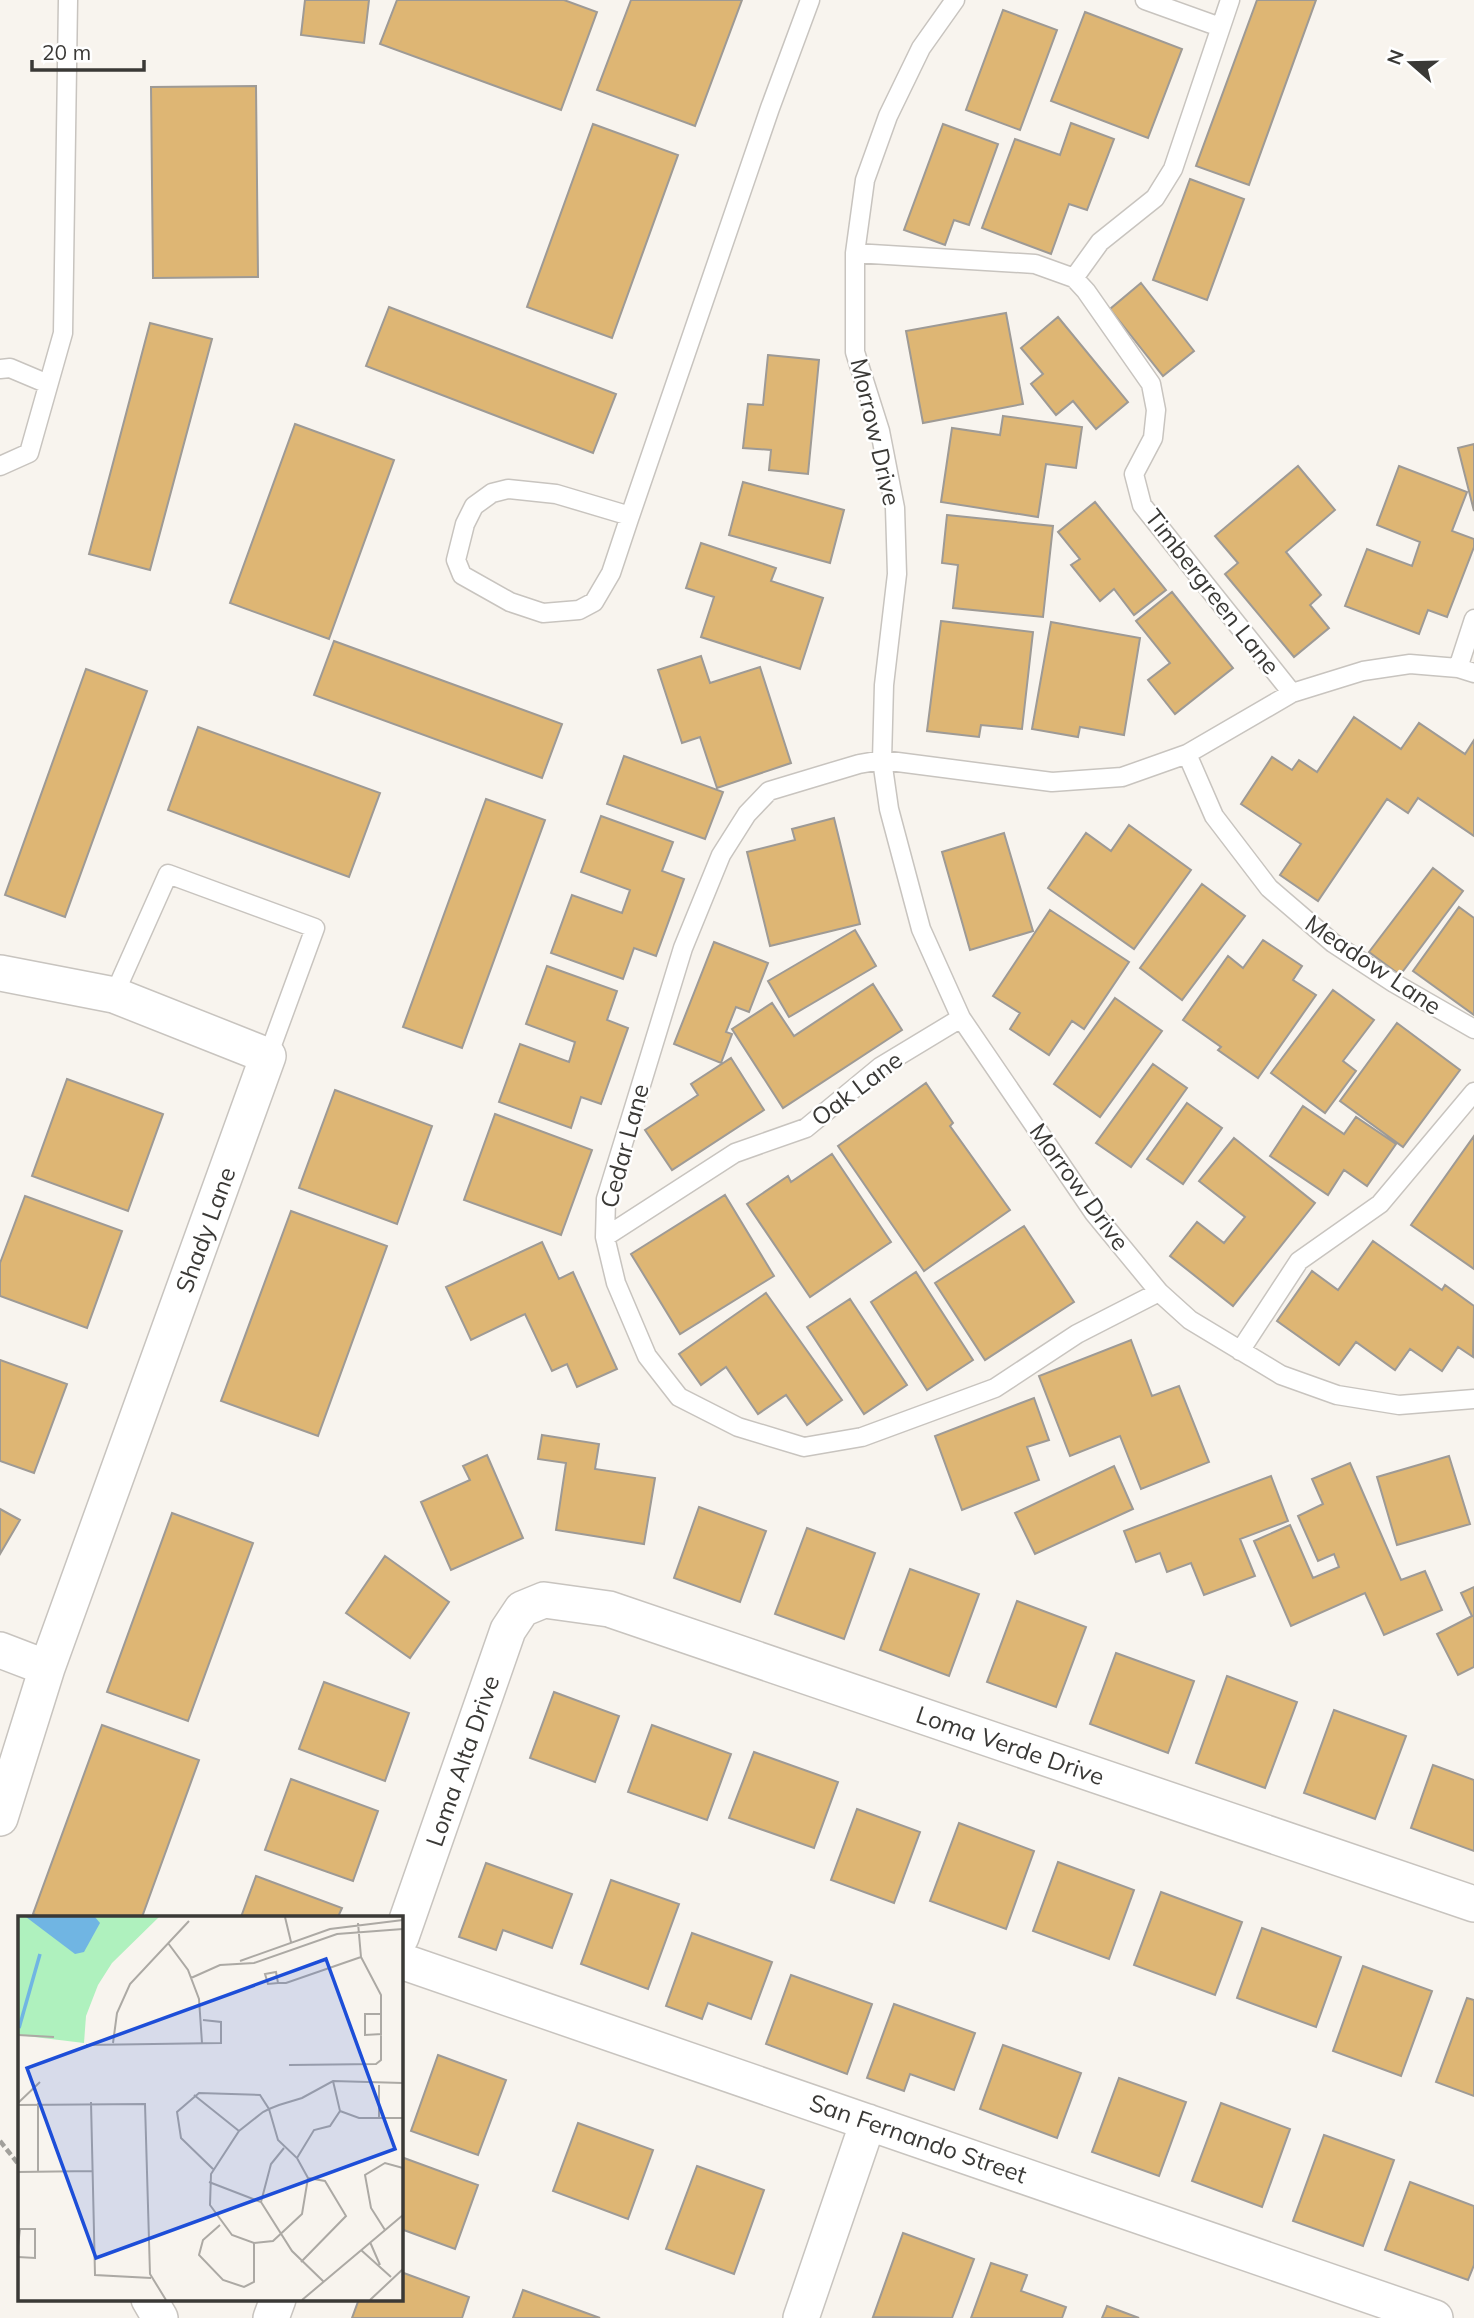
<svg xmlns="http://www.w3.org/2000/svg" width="1474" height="2318" font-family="Mulish,sans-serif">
	<rect width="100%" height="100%" fill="#f8f4ee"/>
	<path fill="#deb674" stroke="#9e9a95" stroke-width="2" d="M305 0H369L364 43 301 35Z
		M397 0H564L597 12 561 110 380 44Z
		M631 0H742L695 126 597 90Z
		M1257 0H1316L1249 185 1196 166Z
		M1003 10 1057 30 1020 130 966 110Z
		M1085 12 1182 49 1148 138 1051 101Z
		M256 86 258 277 153 278 151 87Z
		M1071 123 1114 139 1087 210 1069 204 1051 254 982 228 1015 139 1060 155Z
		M593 124 678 155 612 338 527 307Z
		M943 124 998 144 969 225 954 220 945 245 904 230Z
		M1190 179 1244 199 1207 300 1153 280Z
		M1141 283 1194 351 1163 376 1110 309Z
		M389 307 616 394 593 453 366 366Z
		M1006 313 1023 404 923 423 906 331Z
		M1058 317 1128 402 1096 429 1073 401 1056 415 1031 384 1043 374 1021 348Z
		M150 323 212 339 150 570 89 554Z
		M768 355 819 360 808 474 769 470 771 450 743 448 748 404 763 405Z
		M1003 416 1082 427 1076 468 1046 464 1038 517 941 502 952 428 1000 435Z
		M295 424 394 460 329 639 230 603Z
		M1474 444V511L1458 448Z
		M1298 466 1335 510 1286 552 1321 595 1310 605 1329 628 1294 657 1225 574 1238 563 1215 536Z
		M1399 466 1467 492 1452 531 1474 539V547L1447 617 1428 610 1419 634 1345 606 1367 549 1412 566 1420 542 1377 525Z
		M743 482 844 510 830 563 729 535Z
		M1095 502 1166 590 1134 615 1114 589 1100 601 1071 565 1080 559 1058 532Z
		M947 515 1053 526 1043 617 953 608 958 565 942 563Z
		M701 543 776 568 771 581 823 598 800 669 701 637 714 597 686 588Z
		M1172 592 1233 668 1175 714 1148 680 1170 663 1136 621Z
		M941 621 1033 632 1022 729 981 725 979 737 927 731Z
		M1051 622 1140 638 1124 735 1080 727 1078 737 1032 729Z
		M334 641 562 724 542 778 314 695Z
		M701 656 710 683 760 667 791 763 717 788 700 737 682 743 658 670Z
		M86 669 147 691 65 917 5 895Z
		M1354 717 1401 749 1419 723 1465 754 1474 740V836L1418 798 1408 813 1387 799 1318 901 1280 875 1301 844 1241 804 1272 757 1292 770 1299 760 1317 772Z
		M198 727 380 793 349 877 168 810Z
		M624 756 723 792 705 839 607 804Z
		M486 799 545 820 462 1048 403 1027Z
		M601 816 673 842 662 871 684 879 656 956 634 948 623 979 551 953 572 895 622 913 630 890 581 872Z
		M834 818 860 924 770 946 747 852 795 840 792 829Z
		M1129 825 1191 870 1134 949 1048 888 1086 833 1111 851Z
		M1004 833 1033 931 970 950 942 852Z
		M1433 868 1463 891 1400 975 1369 952Z
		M1202 884 1245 916 1182 1000 1140 968Z
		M1459 907 1474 918V1015L1413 971Z
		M1050 910 1129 962 1084 1029 1072 1021 1049 1055 1010 1029 1020 1013 993 996Z
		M855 930 876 966 789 1017 768 981Z
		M1263 940 1302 966 1293 980 1316 995 1258 1078 1218 1050 1221 1047 1183 1020 1228 956 1243 968Z
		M714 942 768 963 749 1012 736 1007 726 1032 732 1034 721 1063 674 1044Z
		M547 966 617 991 607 1020 628 1028 601 1104 581 1097 571 1128 499 1102 520 1044 569 1062 575 1042 526 1024Z
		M873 984 902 1030 783 1108 732 1029 772 1003 794 1036Z
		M1333 990 1374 1020 1343 1061 1356 1071 1325 1113 1271 1073Z
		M1115 998 1162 1031 1100 1117 1054 1084Z
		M1397 1023 1460 1070 1403 1147 1340 1101Z
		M731 1058 764 1110 672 1170 645 1130 698 1095 691 1084Z
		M1153 1064 1187 1088 1131 1167 1096 1143Z
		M67 1079 163 1114 128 1211 32 1176Z
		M926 1083 953 1123 950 1126 1010 1210 924 1271 838 1146Z
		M335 1090 432 1126 397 1224 299 1188Z
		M1187 1103 1222 1128 1183 1184 1147 1159Z
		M1303 1106 1344 1134 1356 1117 1396 1144 1367 1186 1344 1170 1328 1195 1270 1156Z
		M495 1114 592 1150 561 1235 464 1200Z
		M1474 1136V1269L1411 1225Z
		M1234 1138 1315 1203 1233 1306 1170 1256 1197 1222 1224 1243 1245 1217 1199 1181Z
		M832 1154 891 1242 810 1297 747 1204 788 1176 791 1182Z
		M725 1195 774 1276 680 1334 631 1254Z
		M25 1196 122 1231 87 1328 0 1296V1263Z
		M291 1211 387 1246 318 1436 221 1401Z
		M1024 1226 1074 1302 985 1360 935 1283Z
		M1373 1241 1442 1290 1445 1285 1474 1306 1473 1357 1458 1347 1442 1371 1410 1349 1395 1370 1356 1342 1339 1365 1277 1321 1312 1271 1338 1290Z
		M542 1242 559 1279 573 1272 617 1369 577 1387 567 1364 552 1371 525 1314 471 1340 446 1287Z
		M916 1272 973 1360 927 1390 871 1302Z
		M766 1293 842 1400 807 1425 786 1395 758 1414 726 1367 701 1385 679 1354Z
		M850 1299 907 1385 864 1414 807 1327Z
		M1131 1340 1152 1396 1179 1386 1209 1462 1141 1489 1120 1436 1070 1456 1039 1376Z
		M0 1360 67 1384 34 1473 0 1461Z
		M1034 1398 1049 1440 1027 1447 1039 1480 962 1510 935 1436Z
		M542 1435 599 1444 595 1469 655 1478 644 1544 556 1530 566 1463 538 1459Z
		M487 1455 523 1538 451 1570 421 1502 470 1480 463 1466Z
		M1449 1456 1470 1524 1397 1545 1377 1477Z
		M1350 1463 1401 1580 1425 1571 1442 1610 1384 1635 1365 1593 1291 1626 1254 1541 1290 1525 1313 1578 1339 1567 1334 1554 1318 1561 1298 1516 1323 1504 1312 1479Z
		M1114 1466 1133 1509 1035 1554 1015 1513Z
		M1271 1476 1288 1521 1240 1539 1255 1576 1204 1595 1191 1563 1167 1572 1160 1553 1136 1562 1124 1531Z
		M699 1507 766 1531 740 1602 674 1578Z
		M0 1509 20 1520 0 1554Z
		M172 1513 253 1543 188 1721 107 1692Z
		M807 1528 875 1553 844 1639 775 1614Z
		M385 1556 449 1602 410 1658 346 1613Z
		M910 1569 979 1594 949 1676 880 1650Z
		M1474 1587V1667L1458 1675 1437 1634 1472 1616 1461 1593Z
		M1017 1601 1086 1627 1056 1707 987 1682Z
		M1116 1653 1194 1681 1168 1753 1090 1724Z
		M1227 1676 1297 1702 1265 1788 1196 1763Z
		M324 1682 409 1713 385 1781 299 1749Z
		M554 1692 619 1716 595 1782 530 1758Z
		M1334 1710 1406 1736 1375 1819 1304 1793Z
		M102 1725 199 1760 142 1917H41L33 1914Z
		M652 1725 731 1754 707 1820 628 1792Z
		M754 1752 838 1782 814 1848 729 1818Z
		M1433 1765 1474 1780V1851L1411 1828Z
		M291 1779 378 1811 353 1881 265 1850Z
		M857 1809 920 1832 894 1903 831 1880Z
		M959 1823 1034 1851 1006 1929 930 1901Z
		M1058 1862 1134 1890 1109 1959 1033 1931Z
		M486 1863 572 1894 552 1948 503 1930 496 1950 459 1937Z
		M256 1876 342 1908 338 1917H241Z
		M611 1880 679 1904 648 1989 581 1964Z
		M1161 1892 1242 1922 1215 1995 1134 1965Z
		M1262 1928 1341 1957 1316 2027 1237 1998Z
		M692 1933 772 1962 751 2019 708 2003 702 2019 666 2006Z
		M1363 1966 1432 1991 1401 2076 1333 2051Z
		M791 1975 872 2004 847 2074 766 2044Z
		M1467 1998 1474 2000V2096L1436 2082Z
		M894 2004 975 2033 954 2090 910 2074 904 2091 867 2078Z
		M1003 2045 1081 2073 1057 2138 980 2109Z
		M438 2055 506 2080 478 2155 411 2131Z
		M1119 2078 1186 2102 1159 2176 1092 2152Z
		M1221 2103 1290 2129 1262 2207 1192 2181Z
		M578 2123 653 2150 628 2219 553 2191Z
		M1324 2135 1394 2160 1363 2246 1293 2221Z
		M404 2158 478 2185 455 2249 401 2229V2168Z
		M697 2166 764 2190 734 2274 666 2249Z
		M1410 2182 1474 2206V2265L1468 2280 1385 2250Z
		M903 2233 974 2259 952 2318 873 2317Z
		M991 2263 1027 2275 1021 2291 1066 2307 1062 2318H971Z
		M401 2272 469 2297 462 2318H352L359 2299H401Z
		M523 2290 600 2318H513Z
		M1107 2306 1139 2318H1102Z"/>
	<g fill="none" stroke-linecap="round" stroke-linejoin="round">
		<defs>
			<path id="service" d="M955 0 921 48 888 116 865 180 855 253V352L880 431 895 508 897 574 884 685 882 760 889 809 921 929 961 1018 1094 1213 1159 1292 1190 1320 1281 1375 1337 1395 1399 1405 1474 1399
				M1145 0 1220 27
				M855 253 1035 264 1074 278 1086 291 1151 384 1156 410 1153 438 1134 474 1142 505 1292 693
				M1074 278 1100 242 1155 198 1173 169 1230 0
				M0 369 10 368 48 384
				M0 466 29 453 63 333 68 0
				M508 489 556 494 630 516 611 573 594 602 579 610 543 613 510 602 462 575 456 560 465 524 474 506 492 493Z
				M630 516 770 108 810 0
				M1458 668 1474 619
				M1187 754 1214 816 1269 888 1333 943 1394 983 1474 1029
				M114 995 168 874 315 928 268 1056
				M605 1237 735 1153 806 1128 880 1067 961 1018
				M1159 1292 1077 1334 995 1388 862 1437 804 1447 738 1427 679 1397 647 1356 616 1283 605 1237 606 1199 683 948 721 855 747 814 769 791 859 764 882 760 1052 782 1122 777 1187 754 1292 693 1363 671 1410 664 1458 668 1474 673
				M1240 1351 1299 1261 1380 1204 1474 1092"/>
			<path id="minor" d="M0 973 114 995 268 1056 47 1668 0 1818
				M0 1650 47 1668
				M401 1937 508 1630 522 1609 544 1600 609 1609 1474 1904
				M401 1961 1435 2318
				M149 2299 160 2318
				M271 2318 278 2299
				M801 2318 868 2122"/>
		</defs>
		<use href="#service" stroke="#c8c4bf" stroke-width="21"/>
		<use href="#minor" stroke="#c8c4bf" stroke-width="38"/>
		<path stroke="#a2a09b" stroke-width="4.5" stroke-dasharray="7 3.5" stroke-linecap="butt" d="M0 2141 19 2165"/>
		<use href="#service" stroke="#fff" stroke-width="18"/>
		<use href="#minor" stroke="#fff" stroke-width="35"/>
	</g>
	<g text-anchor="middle" stroke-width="5" stroke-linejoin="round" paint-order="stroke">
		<g font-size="24" fill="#3a3936" stroke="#fff">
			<text transform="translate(875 432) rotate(77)" y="8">Morrow Drive</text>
			<text transform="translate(1212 592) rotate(52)" y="8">Timbergreen Lane</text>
			<text transform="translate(1373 965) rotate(34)" y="8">Meadow Lane</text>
			<text transform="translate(857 1089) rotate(-37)" y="8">Oak Lane</text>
			<text transform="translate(625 1146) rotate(-75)" y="8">Cedar Lane</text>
			<text transform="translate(1079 1187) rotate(54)" y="8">Morrow Drive</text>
			<text transform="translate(206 1230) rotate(-70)" y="8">Shady Lane</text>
			<text transform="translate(1010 1746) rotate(19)" y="8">Loma Verde Drive</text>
			<text transform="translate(463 1761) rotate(-71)" y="8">Loma Alta Drive</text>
			<text transform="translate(918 2139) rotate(19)" y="8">San Fernando Street</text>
		</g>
	</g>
	<g transform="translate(18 1916)">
		<rect width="385" height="385" fill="#f8f4ee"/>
		<path d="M0 1H141L94 47 80 69 68 100 66 127 0 119Z" fill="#aff1be"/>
		<path d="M8 1H77L82 7 66 36 57 38Z" fill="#70b5e3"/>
		<path fill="none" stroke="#70b5e3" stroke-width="3.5" d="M1 112 22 38"/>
		<path fill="none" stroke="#aca9a4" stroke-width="2" d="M267 1 273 26M150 27 170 54 181 83 184 127M222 45 312 13 385 4M173 62 202 49 236 47 319 18 385 13M260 67 258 56 247 58 250 68 260 67H268L343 41M363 98H347V119L364 118M0 119 36 121M95 127 99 97 112 68 171 5M68 129 203 127V106L185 104M271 149 358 148 363 144V79L343 41 340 7M361 169V202M176 179 221 215M73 186 77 359 133 362M0 187 22 166M20 187V256M0 189 127 188 132 358 148 384M322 195 341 202H385M279 242 296 214 312 210 322 195 315 165M195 253 163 222 159 196 181 177 242 179 251 193 260 224 279 242 290 262 284 298 255 325 236 327 214 319 192 289 193 258 221 215 245 196 251 193 261 189 284 182 315 165 385 167M0 256 75 255M191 266 243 286 274 335 306 366M243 286 253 248 266 232M202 309 185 324 181 339 205 364 226 371 236 366V327M367 314 353 292 347 259 367 247 385 252M352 326 362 349M0 330 2 313H17V342L0 341M343 334 373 361M283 346 328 300 307 265 290 262M284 384 385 299M352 384 385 353"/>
		<path fill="#1d4ed8" fill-opacity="0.15" stroke="#1d4ed8" stroke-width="3.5" d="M308 43 377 233 78 342 9 152Z"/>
		<rect width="385" height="385" fill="none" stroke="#3a3936" stroke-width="3.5"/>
	</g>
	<g transform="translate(1411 63) rotate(290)" stroke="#ffffff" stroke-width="5" paint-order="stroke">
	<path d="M0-5L12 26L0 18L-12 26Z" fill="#3a3936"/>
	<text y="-10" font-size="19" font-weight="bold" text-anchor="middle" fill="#3a3936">N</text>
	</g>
	<path d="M32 60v10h112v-10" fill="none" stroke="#3a3936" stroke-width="3.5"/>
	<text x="42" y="60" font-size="21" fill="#3a3936" stroke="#ffffff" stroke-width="5" paint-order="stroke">20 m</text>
</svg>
